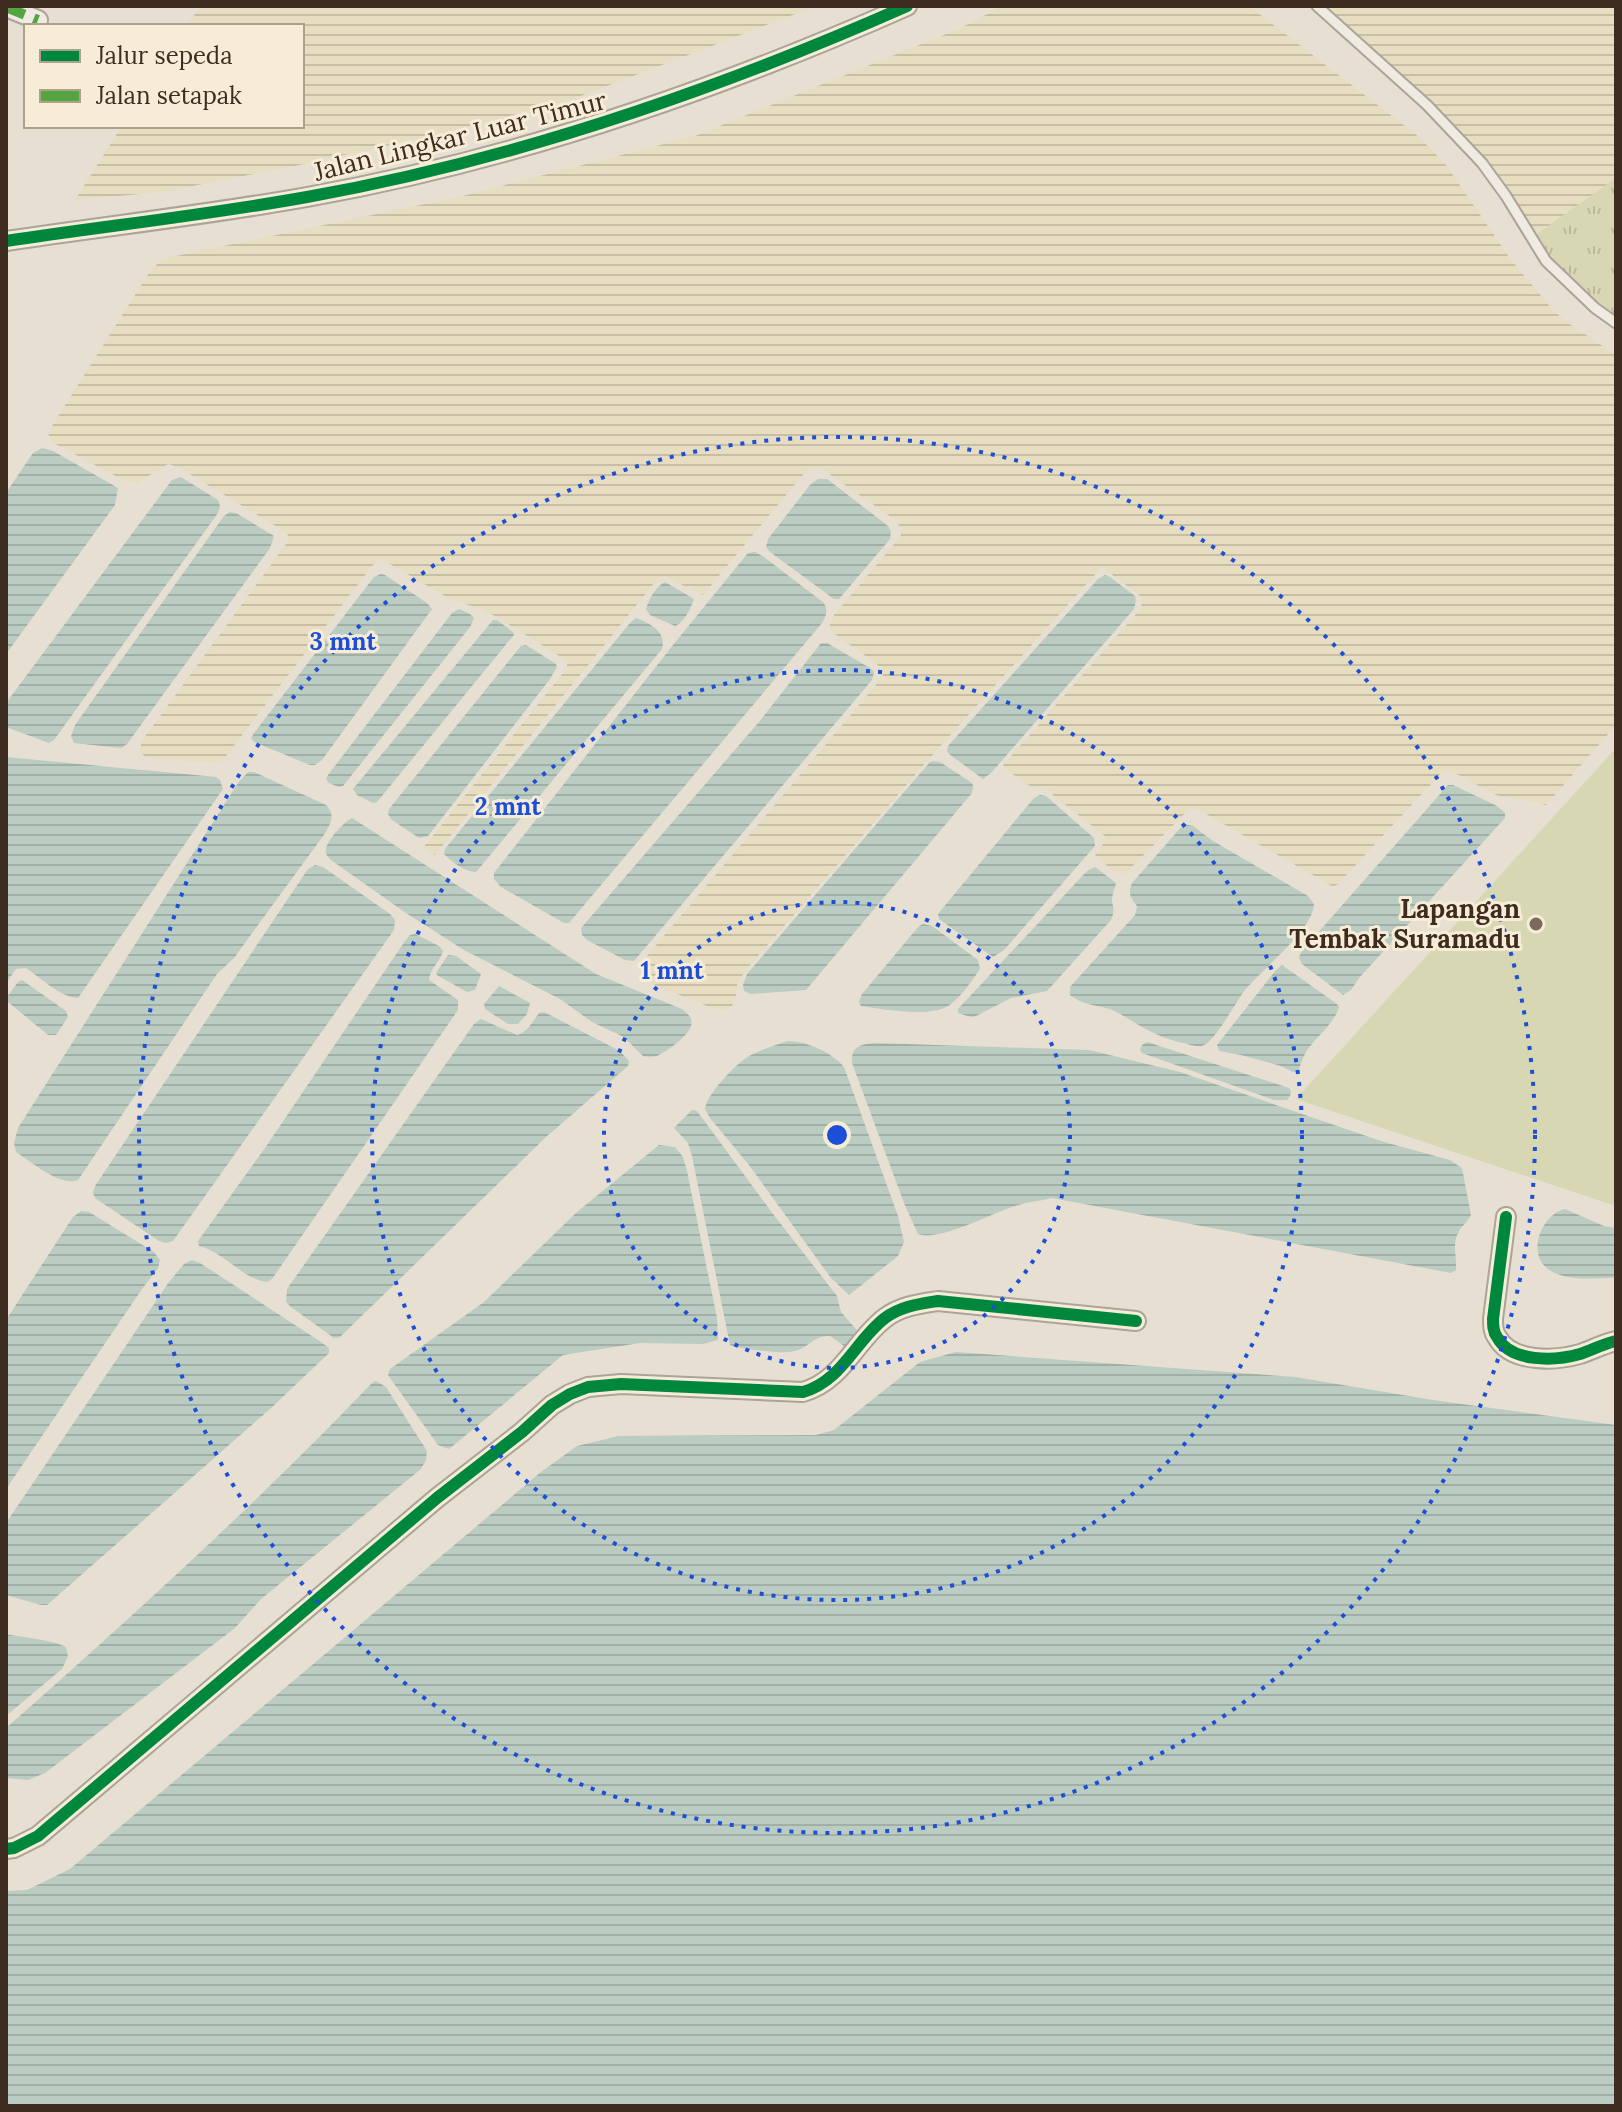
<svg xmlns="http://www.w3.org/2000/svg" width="1622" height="2112" font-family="Lora,serif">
	<defs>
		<pattern id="farmland-rules" width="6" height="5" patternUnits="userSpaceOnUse" patternTransform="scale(2)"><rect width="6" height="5" fill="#e7ddc1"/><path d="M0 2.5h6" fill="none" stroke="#c7bea5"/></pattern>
		<pattern id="grass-tufts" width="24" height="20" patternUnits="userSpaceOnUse" patternTransform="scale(2)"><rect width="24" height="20" fill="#d8d7b3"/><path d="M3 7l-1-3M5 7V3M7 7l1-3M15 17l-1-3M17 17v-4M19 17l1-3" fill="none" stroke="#bab99a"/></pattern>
		<pattern id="water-rules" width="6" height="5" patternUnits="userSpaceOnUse" patternTransform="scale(2)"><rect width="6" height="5" fill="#bbccc2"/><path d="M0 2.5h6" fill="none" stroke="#a2afa6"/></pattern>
	</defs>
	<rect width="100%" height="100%" fill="#e7dfd1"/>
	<path fill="url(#farmland-rules)" d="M201 6H816L573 99 452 131 295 166 162 192 75 200 122 126H302V26H186Z
		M1002 6H1249L1419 137 1446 165 1511 260 1552 309 1565 321 1616 355V725L1546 805 1496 795 1459 775 1444 770 1337 885 1332 886 1201 811 1189 809 1125 874 1113 871 1095 855 1106 840V837L1047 790 1032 787 1005 769 1003 765 1137 613 1142 604 1143 598 1102 567 935 752 745 971 737 983 736 997 732 1006 725 1010 712 1008 648 982 642 975 641 967 646 957 881 679 884 673 878 665 831 631 830 624 834 615 900 537 902 532 897 521 822 469 814 468 806 471 703 595 666 577H659L435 855 423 848 567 668V662L561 657 495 616 481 609 450 599 383 560 376 561 222 761 214 763 147 758 141 753V742L289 540 288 535 279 528 178 467 168 464 137 483 125 481 52 442 48 433 57 418 149 273 162 259 463 196 695 136 961 28Z
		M1317 6H1616V178L1531 238 1482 163Z"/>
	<path fill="url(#grass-tufts)" d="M1616 178V323L1546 261 1531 238Z"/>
	<path fill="#d8d7b3" d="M1616 748V1206L1296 1099Z"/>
	<path fill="url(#water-rules)" d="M42 448 53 451 118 488 115 505 6 654V493L33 453Z
		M181 477 218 500 220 506 218 513 54 740 49 743 6 727V703L172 480Z
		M818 479H827L888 526 891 531 890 539 839 599H834L770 552 766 547 768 539 810 485Z
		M230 512 236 513 274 536 270 548 127 744 121 748 74 743 71 736 75 725 224 516Z
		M755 552 764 557 824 603C831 616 820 625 812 635L569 923H564L501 887 494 879V873L673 645 748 553Z
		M381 574 385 575 427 603 432 609 322 760 315 765H310L254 742 251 738 254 733 374 577Z
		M1105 575 1110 577 1135 596 1136 600 1134 609 991 773 983 779 949 754 947 751 948 746 1098 579Z
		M665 582 694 599C691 608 684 623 675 626L650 615 646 609C649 599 656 586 665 582Z
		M459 609 470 614 474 618 470 627 343 786 339 787 329 783 326 779 328 775 452 613Z
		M636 618C650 623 667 632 662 649L476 872C465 872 452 862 444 854L445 849 630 623Z
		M493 620H497L513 632 514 635 508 642 377 802 373 803 357 795 353 789Z
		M821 643H827L870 668 874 672 872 680 634 961 625 960 587 940 582 935 581 928 759 722Z
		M526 645 556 664 557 667 550 679 428 836 419 838 392 820 388 814 389 809 521 646Z
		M6 757 216 777 220 780 223 789 78 998C60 997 41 978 26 968L16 969 6 983Z
		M933 761 940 762 972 783 973 786 972 793 806 990 751 994 744 991 743 985 747 974 930 762Z
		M248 772H254L326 805C335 815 332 820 326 832L234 958 217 974 78 1180C60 1187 32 1162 16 1152L14 1143 18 1128 238 783Z
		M1448 785H1453L1497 806 1505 813V818L1359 978 1351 990 1343 995 1302 964 1299 958 1301 952Z
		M1040 795 1046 796 1094 838 1095 846 1004 950 993 957 939 919 938 914 1034 798Z
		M352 818 596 974 682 1009C685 1012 690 1015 691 1019 696 1032 667 1051 657 1056 652 1057 648 1057 643 1056L624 1037 592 1022 560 999 464 950 406 913 331 860C328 856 325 855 326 849 328 839 344 822 352 818Z
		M1184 824 1193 826 1213 841 1308 896 1314 904C1313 930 1262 969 1245 990 1236 1001 1213 1046 1201 1046 1195 1047 1188 1044 1183 1043 1164 1039 1148 1031 1132 1021 1125 1017 1118 1012 1110 1009 1096 1005 1082 1005 1070 995V987L1135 915 1137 906C1130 897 1128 894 1132 883Z
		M315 865 323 867 390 914 395 920 394 930 173 1241 166 1243 159 1241 95 1198 93 1193 95 1186 308 869Z
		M1095 867 1116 883C1115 888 1112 895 1112 900 1113 908 1115 911 1111 920L1047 991 1011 998 976 1016 971 1017 958 1013V1009L1087 871Z
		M923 924 932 926 978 960 980 969C972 981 962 995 951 1004 933 1019 883 1009 861 1006L859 1002 862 994 919 926Z
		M415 934 439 946 443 951C440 962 430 968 429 980L458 1000V1010L272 1279 267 1282C244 1280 224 1252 199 1246L198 1241 265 1148 405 941 410 935Z
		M448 955 456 956 481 974 475 990 467 992 437 975 436 973Z
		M1282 965 1337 1004 1339 1007C1332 1029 1310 1040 1303 1058 1301 1062 1300 1067 1298 1071L1293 1072 1281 1066 1241 1055 1219 1051 1217 1045 1276 970Z
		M22 980 66 1011 68 1017 56 1035H48L8 1002 7 997 18 982Z
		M499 986 530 1003 527 1014 518 1024H508L485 1009 484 1004Z
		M544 1012 620 1051 629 1061 628 1066 546 1137 340 1337 334 1338 291 1307 286 1302 287 1289 474 1024 481 1019 517 1035C527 1033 533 1021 539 1013Z
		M788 1041C806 1041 833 1053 844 1067L898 1216 904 1242 898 1256 849 1295 831 1278 749 1165 710 1118 705 1109C706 1095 738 1061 751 1055 763 1049 776 1045 788 1041Z
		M1147 1042 1289 1088 1291 1091 1290 1096 1287 1100H1274L1142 1053 1140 1050 1142 1045Z
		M876 1043 1089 1050 1180 1072 1384 1142 1450 1160 1462 1168 1471 1215C1467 1223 1461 1226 1458 1233 1452 1244 1457 1258 1456 1270L1451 1273 1052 1198C1040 1201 1027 1202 1015 1206 992 1213 939 1242 918 1234L904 1203 852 1063C851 1046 861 1044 876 1043Z
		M692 1110 697 1111 773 1214 837 1296 841 1312 861 1335 847 1348 830 1336C812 1336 810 1347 795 1351 780 1355 751 1349 735 1347L730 1345 692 1156 688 1143 674 1128Z
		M659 1145 675 1147 683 1157 687 1171 717 1318 718 1340 703 1344 640 1343 563 1355 449 1449 438 1445 388 1375 390 1369 484 1302 577 1212Z
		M1565 1209 1604 1226 1616 1228V1278C1595 1278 1565 1282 1548 1269 1526 1253 1542 1214 1565 1209Z
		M81 1211 89 1212 154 1252 160 1260 158 1268 142 1289 6 1489V1320L73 1217Z
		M192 1260 200 1263 321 1342 329 1348V1353L270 1409 47 1605H41L6 1595V1523L169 1282 184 1264Z
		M956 1352 1295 1377 1433 1400 1616 1425V2106H6V1891L27 1890 70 1869 541 1472 577 1446 618 1436 816 1435 834 1430 920 1362Z
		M376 1381 386 1387 427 1451 426 1460 421 1469 261 1599 235 1628 45 1773 28 1780 6 1778V1728C132 1617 256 1504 372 1383Z
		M6 1634C24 1638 50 1639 66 1647L68 1656 62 1669 6 1716Z"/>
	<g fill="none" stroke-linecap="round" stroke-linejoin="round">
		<defs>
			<path id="lane" d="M1317 6 1427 105 1482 163 1506 196 1546 261 1595 308 1616 323"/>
			<path id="street" d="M6 7 38 20
				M6 241C106 226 207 215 307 197 514 160 715 91 907 6
				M1506 1217 1493 1319C1493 1325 1493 1332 1497 1337 1511 1363 1555 1361 1580 1354 1592 1350 1603 1344 1616 1341
				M6 1849 14 1848 38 1836 437 1498 522 1432 552 1405 570 1394 588 1387 621 1384 803 1392C842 1381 855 1341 885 1318 901 1306 919 1304 938 1301L1136 1321"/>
		</defs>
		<use href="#lane" stroke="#ada499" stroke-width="13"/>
		<use href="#street" stroke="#ada499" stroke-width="22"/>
		<use href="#lane" stroke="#efeae2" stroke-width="9"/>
		<use href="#street" stroke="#efeae2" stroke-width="18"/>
		<path stroke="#54a441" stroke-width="10" stroke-dasharray="20 10" stroke-linecap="butt" d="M6 7 38 20"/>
		<defs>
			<path id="cycleway" d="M6 241C106 226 207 215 307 197 514 160 715 91 907 6
				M1506 1217 1493 1319C1493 1325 1493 1332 1497 1337 1511 1363 1555 1361 1580 1354 1592 1350 1603 1344 1616 1341
				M6 1849 14 1848 38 1836 437 1498 522 1432 552 1405 570 1394 588 1387 621 1384 803 1392C842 1381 855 1341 885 1318 901 1306 919 1304 938 1301L1136 1321"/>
		</defs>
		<use href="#cycleway" stroke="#f7edd7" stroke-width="17"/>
		<use href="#cycleway" stroke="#00873e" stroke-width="12"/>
	</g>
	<g fill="none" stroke="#1d4ed8" stroke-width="4" stroke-dasharray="4 8">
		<circle cx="837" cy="1135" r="233"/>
		<circle cx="837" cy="1135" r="465"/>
		<circle cx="837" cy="1135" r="698"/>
	</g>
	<circle fill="#786b5d" stroke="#f7edd7" stroke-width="3" cx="1536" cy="924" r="8"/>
	<g text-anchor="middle" stroke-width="6" stroke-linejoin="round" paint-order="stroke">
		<g font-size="26" fill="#3d2c1f" stroke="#f7edd7">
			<text transform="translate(460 136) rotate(-14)" y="9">Jalan Lingkar Luar Timur</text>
		</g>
		<g font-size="26" font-weight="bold" fill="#3d2c1f" stroke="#f7edd7" text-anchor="end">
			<text x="1520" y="918">Lapangan<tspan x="1520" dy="30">Tembak Suramadu</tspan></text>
		</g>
	</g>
	<circle cx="837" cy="1135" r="12" fill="#1d4ed8" stroke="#f7edd7" stroke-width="4"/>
	<g font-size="24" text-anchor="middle" font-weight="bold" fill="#1d4ed8" stroke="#f7edd7" stroke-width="6" stroke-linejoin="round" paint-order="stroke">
		<text x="343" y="650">3 mnt</text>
		<text x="508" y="815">2 mnt</text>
		<text x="672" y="979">1 mnt</text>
	</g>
	<rect width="1622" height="2112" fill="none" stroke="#3d2c1f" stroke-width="16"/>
	<rect x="24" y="24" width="280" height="104" fill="#f7edd7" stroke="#ada08d" stroke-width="2"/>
	<rect x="40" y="50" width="40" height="12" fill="#00873e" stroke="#ada08d" stroke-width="2"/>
	<text x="96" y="64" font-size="24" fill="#3d2c1f">Jalur sepeda</text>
	<rect x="40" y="90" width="40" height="12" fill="#54a441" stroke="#ada08d" stroke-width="2"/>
	<text x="96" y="104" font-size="24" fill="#3d2c1f">Jalan setapak</text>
</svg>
